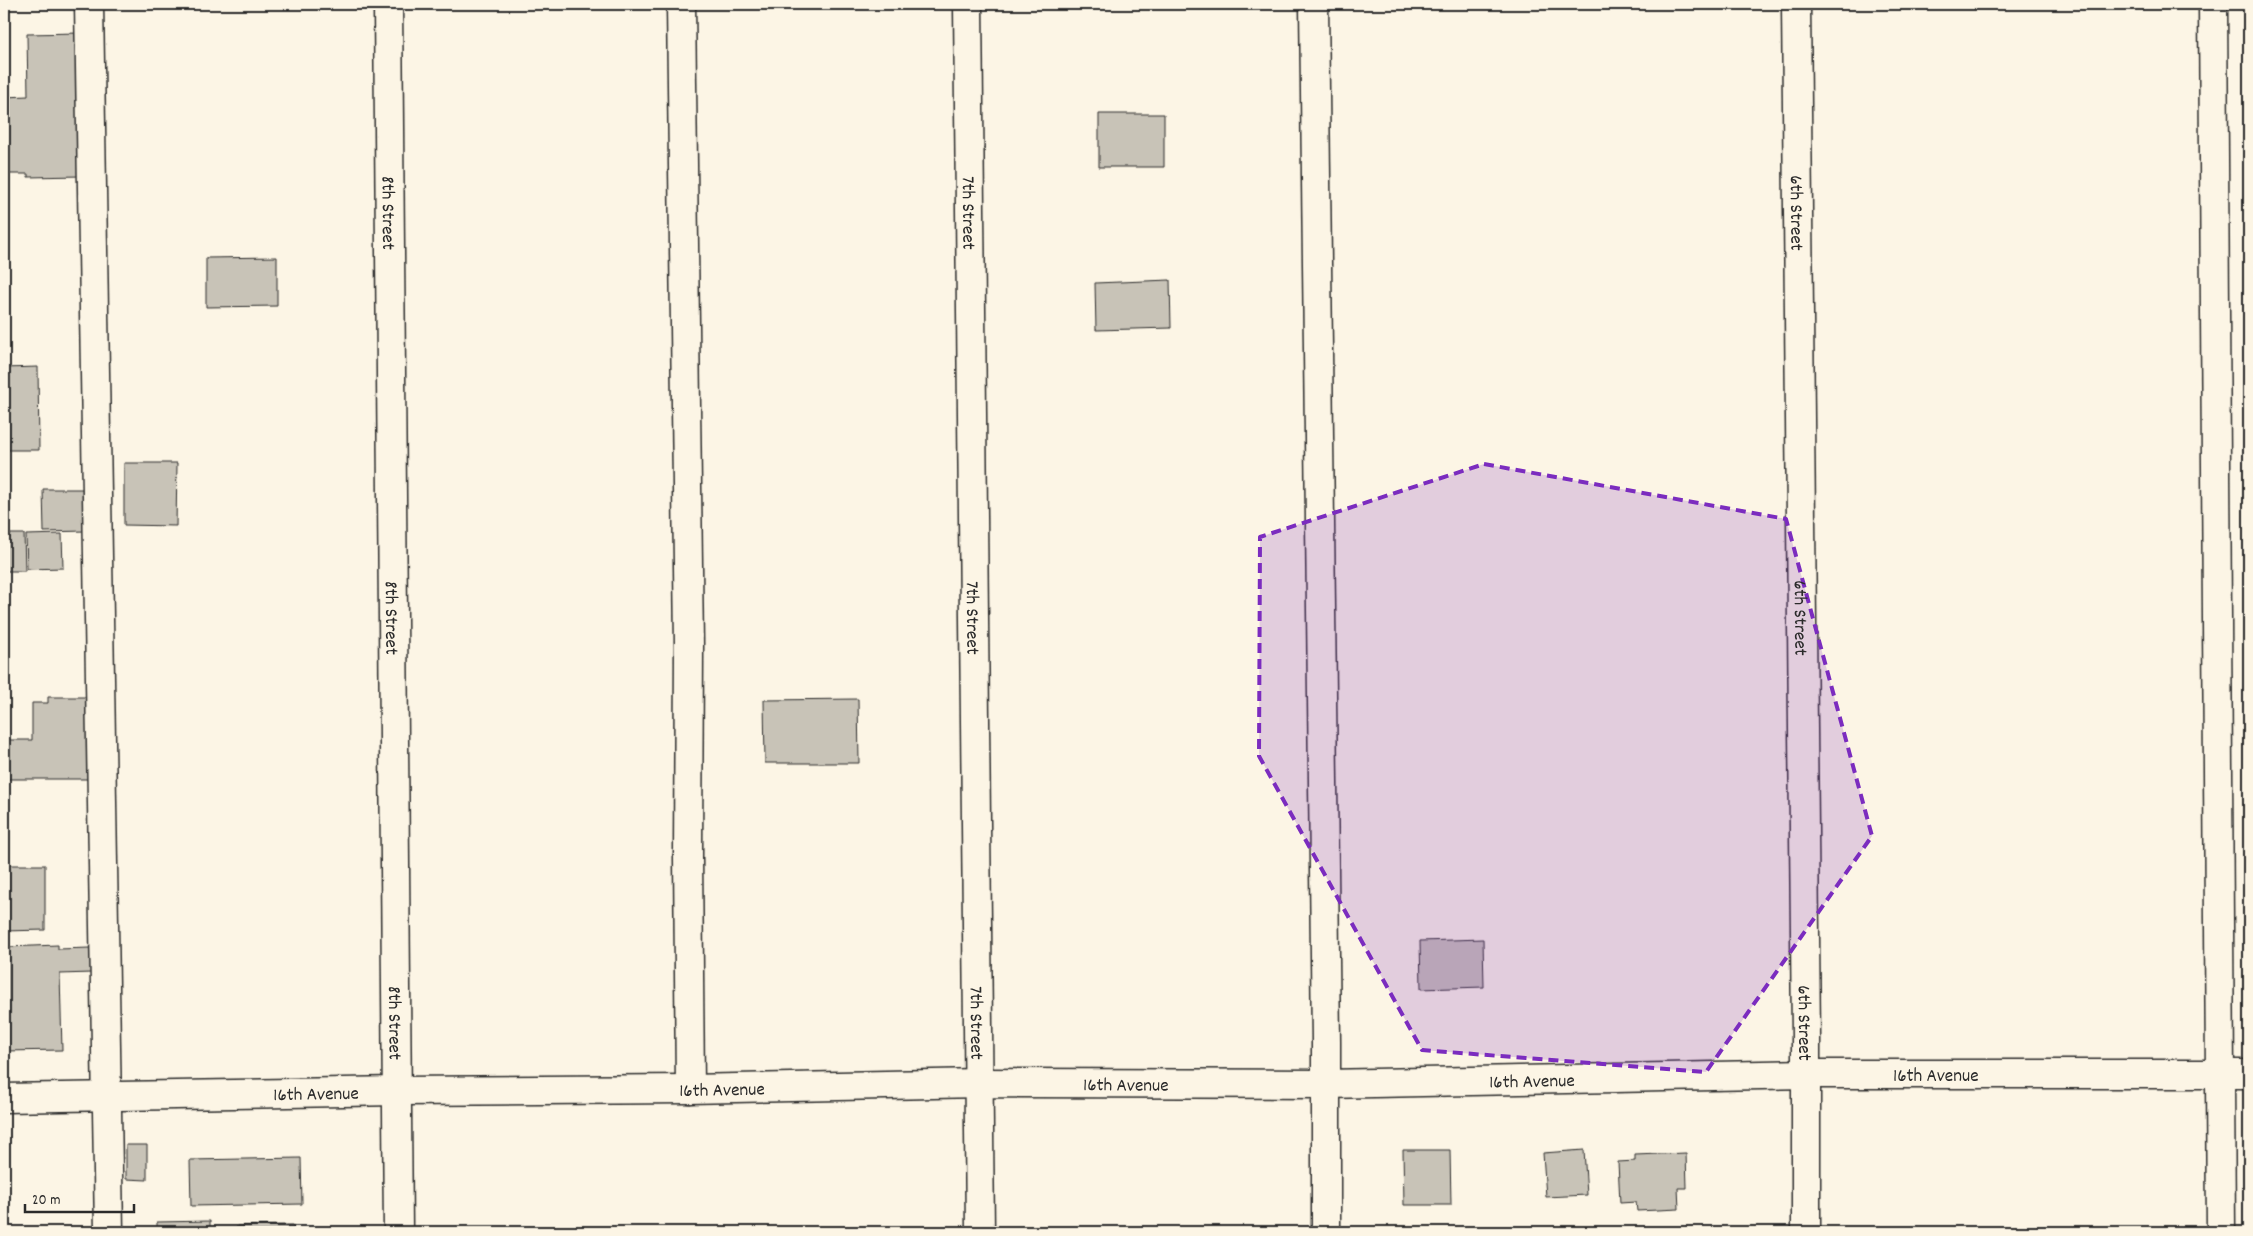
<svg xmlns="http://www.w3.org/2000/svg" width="2253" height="1236" font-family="Dekko,sans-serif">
	<rect width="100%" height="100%" fill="#fcf5e5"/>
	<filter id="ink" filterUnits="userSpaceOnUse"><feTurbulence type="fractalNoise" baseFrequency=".02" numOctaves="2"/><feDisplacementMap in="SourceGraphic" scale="10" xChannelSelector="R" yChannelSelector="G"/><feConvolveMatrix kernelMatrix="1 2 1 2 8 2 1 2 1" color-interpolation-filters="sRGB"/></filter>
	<g filter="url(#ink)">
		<path fill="#c8c3b7" stroke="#2b2b2b" d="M80 33 81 176 28 177V174H4V97L28 96 27 34Z
			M1099 114H1164V167H1099Z
			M277 257V306L206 307V258Z
			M1170 280 1171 328 1096 330 1095 283Z
			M38 367 39 450H4V368Z
			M124 463H177L176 526 124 525Z
			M43 489H86L85 531 44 532Z
			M4 534H24L25 571H4Z
			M62 534 63 568 27 569 26 535Z
			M48 697H90V779H4V754H6V740H32V703H48Z
			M858 699 859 763H765L764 700Z
			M4 865H45V930L4 931Z
			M1483 939 1484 987 1421 989 1420 941Z
			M58 945V949L90 948 91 973 60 974 62 1050 4 1051V962H8L7 947Z
			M126 1145H147V1180L126 1179Z
			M1403 1150H1450L1451 1205H1404Z
			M1584 1150 1587 1195 1546 1197 1543 1153Z
			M1686 1153 1687 1188H1678L1679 1209 1637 1211 1636 1202 1620 1203 1618 1162 1635 1161V1155Z
			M301 1158 302 1204 191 1206 190 1160Z
			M210 1221V1232H157V1222Z
			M293 1225 294 1231 304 1232H237V1226Z"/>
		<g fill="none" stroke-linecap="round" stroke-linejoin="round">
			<defs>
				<g id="minor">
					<path d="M89 4 109 1232"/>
					<path id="s1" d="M388 4 398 1232"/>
					<path d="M681 4 689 646 688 856 690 1089"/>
					<path id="s2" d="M968 4 980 1232"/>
					<path d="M1314 4 1326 1042V1232"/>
					<path id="s3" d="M1796 4 1806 1038V1232"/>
					<path d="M2213 4 2221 1232"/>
					<path id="s4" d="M4 1098 397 1091 690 1089 980 1083 1326 1084 1806 1074H2249"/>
				</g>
			</defs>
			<use href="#minor" stroke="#2b2b2b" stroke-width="31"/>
			<use href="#minor" stroke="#fcf5e5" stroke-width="28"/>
		</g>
	</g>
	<path fill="#7b2cbf" fill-opacity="0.2" stroke="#7b2cbf" stroke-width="4" stroke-dasharray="10 6" stroke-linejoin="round" d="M1484 464 1786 519 1872 836 1706 1072 1422 1050 1259 756 1260 537Z"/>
	<g text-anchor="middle" stroke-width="5" stroke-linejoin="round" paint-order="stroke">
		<g font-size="19" fill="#2b2b2b" stroke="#fcf5e5">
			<text dy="7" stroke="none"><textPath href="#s1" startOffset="209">8th Street</textPath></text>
			<text dy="7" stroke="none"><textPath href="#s2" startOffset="209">7th Street</textPath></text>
			<text dy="7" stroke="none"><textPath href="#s3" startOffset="209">6th Street</textPath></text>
			<text dy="7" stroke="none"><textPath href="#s1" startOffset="614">8th Street</textPath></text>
			<text dy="7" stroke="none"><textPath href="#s2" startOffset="614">7th Street</textPath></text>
			<text dy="7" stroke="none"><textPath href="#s3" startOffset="614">6th Street</textPath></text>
			<text dy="7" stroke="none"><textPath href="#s1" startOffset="1019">8th Street</textPath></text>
			<text dy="7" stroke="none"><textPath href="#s2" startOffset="1019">7th Street</textPath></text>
			<text dy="7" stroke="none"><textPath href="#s3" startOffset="1019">6th Street</textPath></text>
			<text dy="7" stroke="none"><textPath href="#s4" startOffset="1932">16th Avenue</textPath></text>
			<text dy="7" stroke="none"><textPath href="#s4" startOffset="1528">16th Avenue</textPath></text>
			<text dy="7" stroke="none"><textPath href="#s4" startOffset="1122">16th Avenue</textPath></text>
			<text dy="7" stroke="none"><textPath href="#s4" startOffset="718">16th Avenue</textPath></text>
			<text dy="7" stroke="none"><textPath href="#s4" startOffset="312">16th Avenue</textPath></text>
		</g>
	</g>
	<rect width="2253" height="1236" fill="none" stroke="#fcf5e5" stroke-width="20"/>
	<rect x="10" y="10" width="2233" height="1216" fill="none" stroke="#2b2b2b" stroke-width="2" filter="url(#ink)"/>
	<path d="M25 1204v8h109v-8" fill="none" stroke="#2b2b2b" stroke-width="2.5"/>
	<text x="32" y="1204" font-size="15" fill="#2b2b2b" stroke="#fcf5e5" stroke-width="4" paint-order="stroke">20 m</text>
</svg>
